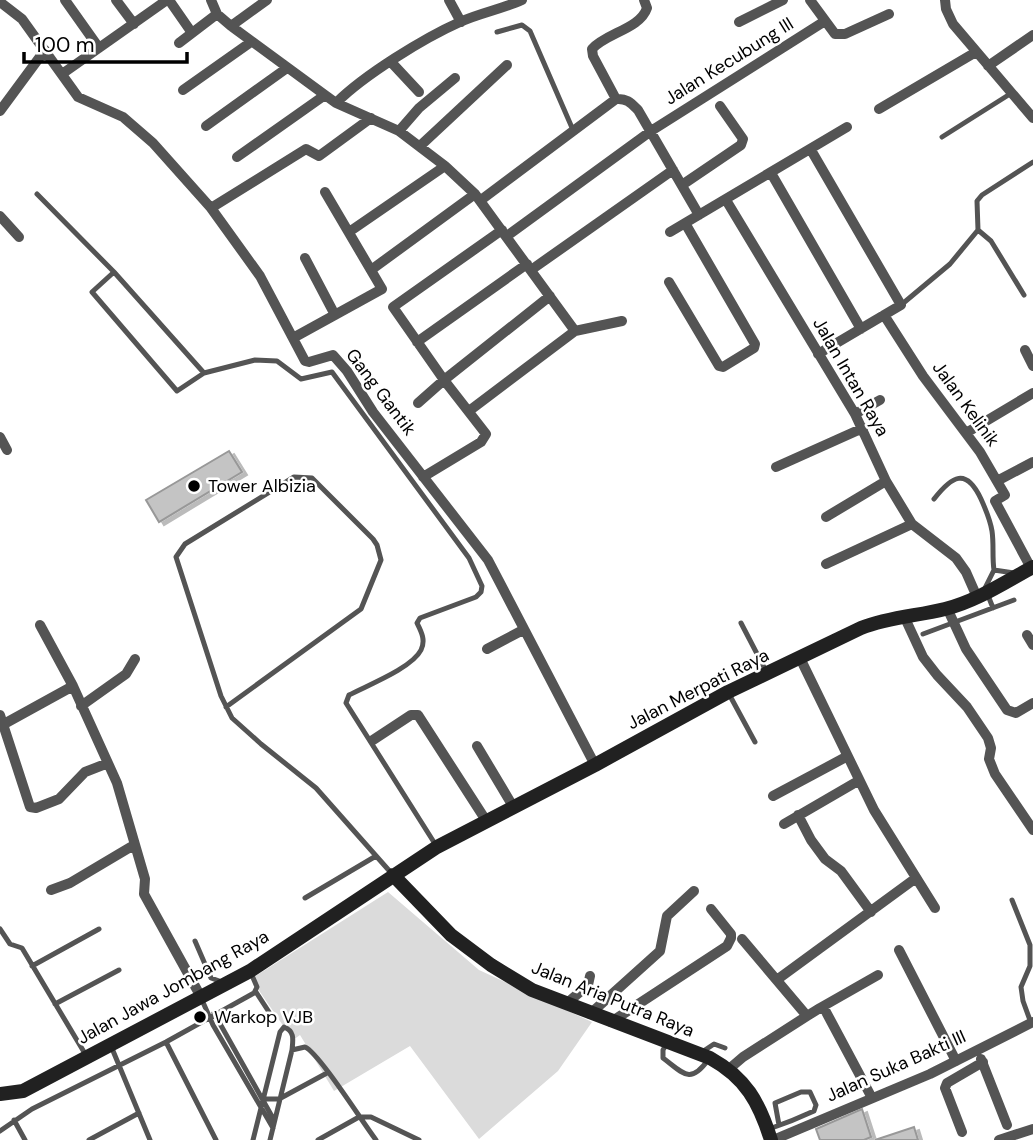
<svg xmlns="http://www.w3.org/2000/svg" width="1033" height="1140" font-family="'DM Sans',sans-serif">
	<defs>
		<filter id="shadow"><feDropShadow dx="5" dy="3" stdDeviation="0" flood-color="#0004"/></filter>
	</defs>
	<rect width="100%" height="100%" fill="#fff"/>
	<path fill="#dbdbdb" d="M388 892 479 970 592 1022 558 1071 479 1139 410 1046 334 1091 300 1035 293 1040 251 979Z"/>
	<path fill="#c4c4c4" stroke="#989898" stroke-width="2" filter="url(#shadow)" d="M229 451 242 472 159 522 146 500Z
		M862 1109 871 1137 864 1140H820L816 1129Z
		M914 1127 918 1140H875Z"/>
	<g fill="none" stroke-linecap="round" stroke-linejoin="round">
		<path stroke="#545454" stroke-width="5" d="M497 32 522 25 530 31 573 130
			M942 137 1010 94
			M37 194 114 272 204 373 255 360 277 361 301 379 332 372 469 558 482 586 481 592 476 597 420 618 417 623C421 631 426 640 421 650 412 668 368 685 349 695L346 703 437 847
			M978 230 991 241 1024 295
			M114 272 92 292 177 391 204 373
			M901 305 950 264 978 230 977 201 982 195 1033 162
			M934 499C952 476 966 467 981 499 986 510 990 519 992 531 994 544 992 557 994 570L1014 573
			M993 608 985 588 994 570
			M741 623 766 671
			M923 634 1014 600
			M729 694 755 742
			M226 707 361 609 381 560 377 545 373 539 312 478 294 477 185 544 176 557 221 696 232 718 261 744 316 788 393 875
			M305 898 376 856
			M1012 900 1030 945V966L1021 987 1023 1001 1031 1023
			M0 929 10 944 22 948 87 1057
			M195 941 211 978 222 982
			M32 966 99 929
			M256 992 269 1012
			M202 1000 213 1025 273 1128
			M55 1004 119 970
			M214 1013 274 1120
			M166 1042 216 1140
			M667 1043 663 1050V1058C683 1073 690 1085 708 1060
			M111 1046 150 1140
			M292 1050 305 1047C319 1053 363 1123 376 1140
			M702 1052 714 1044 725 1048
			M263 1099H279L327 1073
			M14 1120 25 1140
			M769 1129C784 1124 799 1118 814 1111L816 1105 810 1092H801L775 1103 779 1125
			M0 1131 32 1109 166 1042 254 993 257 987 251 973
			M89 1140 139 1113
			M253 1140 280 1032 284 1027C295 1031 293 1040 292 1050L270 1140
			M318 1140 359 1117H371L419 1140"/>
		<path stroke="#545454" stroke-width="10" d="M65 0 99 48
			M116 0 134 24
			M169 0 192 33
			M211 0 217 14 231 26 325 95 336 103 399 131 445 166 475 194 575 331
			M449 0 461 22
			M810 0 835 34H845L889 14
			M945 0 946 9 953 24 1033 118
			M0 2 22 19 78 97 123 117 153 143 211 208 260 276 305 361 309 362 333 355 347 371 373 412 488 560 595 765
			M739 22 783 0
			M231 26 267 0
			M179 43 217 14
			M391 62 419 92
			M988 66 1033 35
			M62 74 167 0
			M183 90 251 42
			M616 99 593 56 592 49C606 33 640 29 647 8L644 0
			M336 103C364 75 424 38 460 22 480 13 502 9 522 0
			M879 109 976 52
			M0 111 45 50
			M206 126 287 68
			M399 131 419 108 455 78
			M420 146 507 65
			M811 150 901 305 818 354
			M237 157 325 95
			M771 173 861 329
			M682 185 741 145 743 139 720 106
			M481 200 616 99C627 98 631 103 638 110L699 215
			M726 200 855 414 886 481 912 524 956 558 966 572 977 597
			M211 208 306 149 319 156 371 118
			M0 216 19 237
			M349 232 445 166
			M670 232 847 127
			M507 236 651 131 825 21
			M305 258 335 315
			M371 270 475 194
			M531 270 673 170
			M669 282 719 366 723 367 754 348 755 344 685 223
			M884 315 923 376 980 452 1005 495 995 501 1031 568
			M293 338 382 289 325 192
			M417 342 527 264
			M1025 350 1033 366
			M418 403 444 380 550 296
			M469 411 575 331 622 321
			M855 414 880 400
			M966 433 1033 393
			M0 437 7 450
			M776 467 863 428
			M423 477 481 442 486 434 444 380 393 307 502 230
			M997 481 1033 462
			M826 517 886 481
			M826 564 912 524
			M947 608 966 649 1007 710 1016 713 1033 703
			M904 616 923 657 937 675 967 707 988 738 991 748 989 759 995 774 1033 830
			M40 625 73 686 117 783 145 879 144 894 201 997
			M1027 635 1033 645
			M487 649 523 630
			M800 658 874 810 935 908
			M81 706 126 674 135 659
			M0 715 30 807 36 808 59 799 85 772 108 763
			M4 724 73 686
			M373 740 411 715H418L487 822
			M477 746 514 808
			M773 796 846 757
			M798 815 811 840 825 859 841 871 871 912
			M784 824 858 781
			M51 890 70 883 134 845
			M742 939 807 1016 820 1008 825 1010 872 1098
			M899 950 956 1061
			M778 979 916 878
			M566 1004 588 985 590 976
			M820 1008 878 975
			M590 1014 660 951 667 916 694 891
			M611 1022 727 946 731 938V934L711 909
			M981 1059 1007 1125
			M729 1069 743 1057 807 1016
			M962 1132 945 1088 947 1083 983 1062
			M773 1140 930 1074 1033 1022
			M999 1140 1033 1129"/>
		<path stroke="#212121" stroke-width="14" d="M393 875 451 935 491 965 532 990 710 1058C746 1078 759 1102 771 1140
			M0 1094 23 1091 250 971 437 847 595 765 728 692 861 628C889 617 917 616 945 609 977 601 1005 582 1033 567"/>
	</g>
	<g fill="#000" stroke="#fff" stroke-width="2.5">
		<circle cx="194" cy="486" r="7"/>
		<circle cx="200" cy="1017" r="7"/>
	</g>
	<g text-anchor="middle" stroke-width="5" stroke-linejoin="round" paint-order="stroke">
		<g font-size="18" fill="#000" stroke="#fff">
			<text transform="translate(729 61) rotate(-32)" y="6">Jalan Kecubung III</text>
			<text transform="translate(851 377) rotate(60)" y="6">Jalan Intan Raya</text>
			<text transform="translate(381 392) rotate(53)" y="6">Gang Gantik</text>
			<text transform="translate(966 404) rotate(54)" y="6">Jalan Kelinik</text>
			<text transform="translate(698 689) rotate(-27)" y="6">Jalan Merpati Raya</text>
			<text transform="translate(173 987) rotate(-29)" y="6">Jalan Jawa Jombang Raya</text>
			<text transform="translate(613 999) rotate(22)" y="6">Jalan Aria Putra Raya</text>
			<text transform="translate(896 1066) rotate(-24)" y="6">Jalan Suka Bakti III</text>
		</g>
		<g font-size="18" fill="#000" stroke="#fff" text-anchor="start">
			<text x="208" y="492">Tower Albizia</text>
			<text x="214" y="1023">Warkop VJB</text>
		</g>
	</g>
	<path d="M24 52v10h163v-10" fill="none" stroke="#000000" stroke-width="3.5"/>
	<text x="35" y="52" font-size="21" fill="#000000" stroke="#ffffff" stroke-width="5" paint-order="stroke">100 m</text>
</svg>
